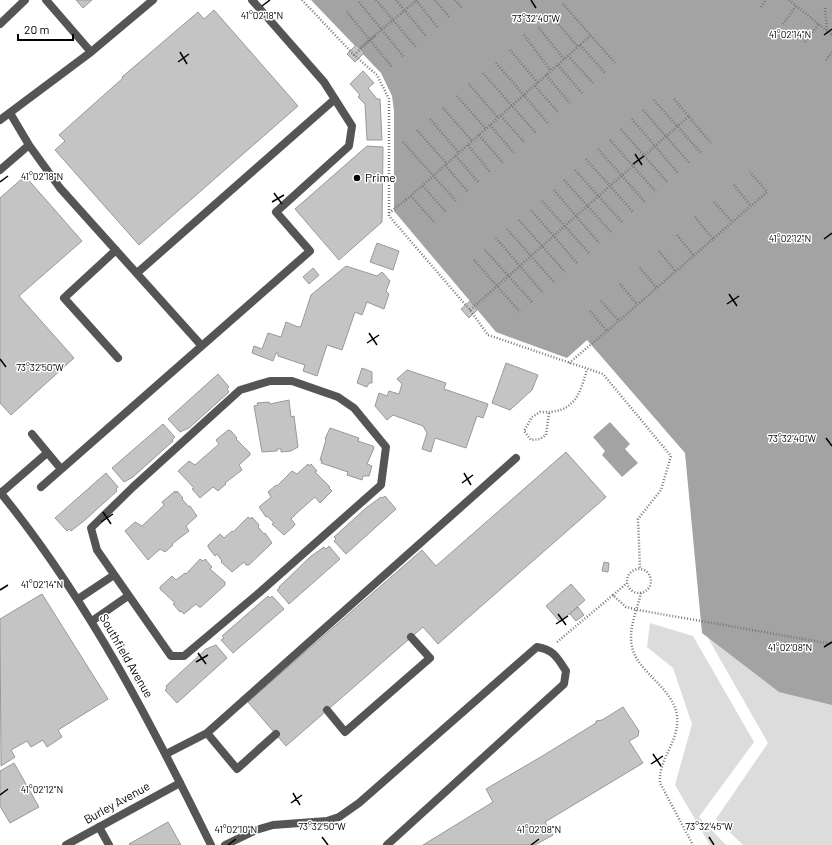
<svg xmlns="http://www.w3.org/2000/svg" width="832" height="845" font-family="Barlow,sans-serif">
	<rect width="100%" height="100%" fill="#fff"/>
	<path fill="#dcdcdc" d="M650 623 693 636 754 742 699 817 726 845H710L675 785 692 724 673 668 647 647Z
		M708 638 832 657V845H743L716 819 768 743Z"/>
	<path fill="#a3a3a3" d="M311 0H832V705L779 692 702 633 685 453 587 340 567 358 496 332 394 211V111L392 96 381 73Z
		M610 422 630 444 625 449 638 463 622 477 602 455 605 451 593 437Z"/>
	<path fill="#c4c4c4" stroke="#999" d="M76 0H92L83 8Z
		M214 10 298 106 139 245 55 150 65 141 59 135 123 78 122 77 198 12 204 19Z
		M356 45 364 53 355 62 347 54Z
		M363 71 374 83 368 88 377 99H380L382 140H367L365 104 358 97 360 95 350 84Z
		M367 146 383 147 382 222 339 260 295 209Z
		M25 176 82 241 19 296 74 358 11 415 0 403V198Z
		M377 243 399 251 393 270 370 262Z
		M346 266 377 276 382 272 390 281 386 291 389 294 384 309 367 302 362 315 355 312 342 350 327 345 317 376 303 371 305 365 278 356V353H276L273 361 252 353 254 346 262 349 268 333 281 337 286 322 298 327 301 326 311 295Z
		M313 268 319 275 309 284 303 277Z
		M470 301 477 310 469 318 461 309Z
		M506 363 538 375 532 390 510 410 492 403Z
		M362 368 372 372V383H369L367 387 357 383Z
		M407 370 446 383 444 389 488 404 483 418 477 416 466 448 435 438 431 452 422 449 427 433 423 426 393 415 387 420 375 406 379 393 387 396 389 391 399 394 402 384 397 379Z
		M218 374 229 387 227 389 229 392 189 428 180 432 168 419Z
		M289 400 291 417 294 416 298 447 291 451 281 452V449H277V451L262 452 254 406 258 405 257 403 269 402 270 404Z
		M163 424 175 437 172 440 173 441 133 477 124 482 112 468Z
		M330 428 359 438 358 441 373 446 374 448 367 464 372 466 369 476H363L362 480 347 475 348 472 321 463 322 460H320L326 440 325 439Z
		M228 430 231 431 237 438 236 439 250 453V455L239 465 242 470 225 483 226 484 218 491 213 487 200 498 192 489 194 488 178 471 189 461 195 465 219 444 216 440Z
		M566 452 606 497 438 644 423 627 286 746 248 702 422 550 436 566Z
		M308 464 309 466 311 464 317 471 315 472 330 487 329 488 332 491 320 503 315 497 298 512 291 519 295 524 294 526 284 535 272 524 274 523 267 516 266 517 259 507 271 497 268 492 276 485 277 486 292 471 297 474Z
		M106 473 118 487 116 489 117 491 85 520 71 531 69 529 67 531 55 518Z
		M175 491 176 493 177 491 183 498 182 499 189 507 190 506 197 516 186 526 189 531 172 544 173 545 165 552 160 549 148 560 125 531 135 522 142 526 158 511 164 505 162 502Z
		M385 496 396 509 346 554 334 541 336 539 334 537 366 508 381 497 382 498Z
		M248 517 251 519 252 517 259 525 258 527 264 534 265 533 272 543 249 565H246L244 562 232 572 221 562 222 561 217 554 215 556 208 547V545L220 534 224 538 232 531 233 532Z
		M329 546 340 559 289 604 277 590 280 588 279 587 310 557 324 547 326 549Z
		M200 559 203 561 205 559 212 567 210 569 225 582V585L201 607H199L196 604 184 614 181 611 180 612 173 604 175 603 160 589V587L172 576 176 580 185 573 186 574Z
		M604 562 609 563 608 572 602 571Z
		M571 584 585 600 560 622 546 606Z
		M42 594 108 699 58 730 62 737 47 747 43 740 31 747 27 741 11 750 15 757 1 766 0 619Z
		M268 596 270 598 272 596 284 609 233 653 221 640 224 638 222 636Z
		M578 607 584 615 576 621 570 614Z
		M216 645 227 658 177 703 165 690 167 688 166 686 206 649Z
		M623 707 639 731 638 736 629 741 643 763 545 822 553 835 535 845H423L493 802 486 789 544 755 596 723V721L602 720Z
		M14 763 39 807 10 823 0 806V771Z
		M168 822 181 845H130L129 844Z"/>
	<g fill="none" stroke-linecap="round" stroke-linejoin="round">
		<path stroke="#777" stroke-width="2.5" stroke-dasharray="1 2" stroke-linecap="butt" d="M302 0 354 55 377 75 389 99V216L470 310 488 335 603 374 671 456 661 490 638 519 640 569
			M376 0 416 47
			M396 0 426 36
			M416 0 438 28
			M435 0 450 18
			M455 0 462 8
			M789 0 832 35
			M359 2 404 57
			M563 4 615 63
			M761 7 766 0
			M825 8 827 30
			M347 12 392 67
			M549 13 578 47
			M783 24 796 6
			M539 28 564 59
			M524 35 551 71
			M805 42 819 24
			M580 45 605 73
			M361 47 417 0
			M510 50 538 83
			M568 56 593 83
			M826 60 832 52
			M496 63 548 123
			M558 65 582 93
			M483 73 536 133
			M546 75 570 103
			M469 84 498 118
			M535 86 559 113
			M457 96 486 129
			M674 99 711 143
			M654 100 702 154
			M443 108 472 141
			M643 110 690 164
			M501 116 525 143
			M430 119 459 153
			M632 119 678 173
			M490 125 514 153
			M621 129 667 182
			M417 130 447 164
			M479 135 503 163
			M610 140 656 192
			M403 142 457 202
			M468 145 490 172
			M598 149 646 203
			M456 156 479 183
			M586 159 633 212
			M445 165 468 192
			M575 170 622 222
			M564 180 611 232
			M734 185 751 206
			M423 186 446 212
			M554 190 599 243
			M411 196 434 222
			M406 200 590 36
			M542 201 589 253
			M714 202 732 222
			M531 210 577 263
			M389 213 407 199
			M695 217 713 239
			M519 220 565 272
			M507 229 555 283
			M677 235 694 256
			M496 238 543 293
			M485 250 533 303
			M659 251 675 271
			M474 260 520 312
			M640 268 657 288
			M620 284 637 304
			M601 301 619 321
			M470 310 689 116
			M590 311 607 331 767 192 750 172
			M569 363 607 331
			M549 413 546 435 540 439 531 440 524 431 532 417 540 412C574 414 580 395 587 369
			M627 581a12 12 0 1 1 24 0a12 12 0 1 1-24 0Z
			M641 593C637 610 628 629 632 647 638 673 673 687 677 716 680 741 658 759 660 783L693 845
			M613 595 627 583
			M557 642 613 595 626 607 638 610 832 644"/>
		<path stroke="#555" stroke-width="8" d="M46 0 91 52
			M0 24 25 0
			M10 113 29 145 60 188 201 345
			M0 120 91 52 153 0
			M0 170 29 145
			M116 250 64 298 118 358
			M137 273 335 99
			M270 381H292L338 397 354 408 386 447 381 485 260 592 184 656H171L97 550 91 528 133 487 240 390Z
			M32 434 61 469
			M41 487 310 251 276 212 349 146 352 126 324 82 252 0
			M1 493 47 453
			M78 599 114 575
			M92 621 128 596
			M327 710 345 732 430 658 411 637
			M207 733 237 769 276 734
			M166 754 207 733 516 458
			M99 827 109 845
			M225 845 256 830 273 825 327 821 339 817 359 803 537 647C554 650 557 657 566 671L564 684 387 845"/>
		<path stroke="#555" stroke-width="8" d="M66 845 180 783"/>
		<path stroke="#555" stroke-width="8" d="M0 492C89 602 149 719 211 845"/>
		<path stroke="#777" stroke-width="2.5" stroke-dasharray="1 2" stroke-linecap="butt" d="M354 55 376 35"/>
	</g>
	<path fill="none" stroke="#000" stroke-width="1.5" d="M531 0 536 8M262 6 270 0M824 35 832 29M180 52 187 64M178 62 189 54M635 154 642 165M633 164 644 156M0 182 8 176M274 193 282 204M272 202 284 195M824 239 832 233M729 294 737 306M727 304 739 296M369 333 377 345M367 343 379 335M0 359 6 367M826 438 832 446M464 473 471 485M462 483 473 475M103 512 111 524M101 522 113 514M0 590 8 585M558 614 566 625M556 624 568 616M824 647 832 642M198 653 206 664M196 662 208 655M653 754 661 766M651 764 663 756M293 793 300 805M0 795 8 789M291 803 302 795M322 837 328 845M709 837 714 845M228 845 236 839M531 845 539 839"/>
	<circle fill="#000" stroke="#fff" stroke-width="1.5" cx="357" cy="178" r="4"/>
	<g text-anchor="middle" stroke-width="3" stroke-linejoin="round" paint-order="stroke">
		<g font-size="12" fill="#000" stroke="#fff" text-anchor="start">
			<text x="365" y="182">Prime</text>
		</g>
		<g font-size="12" fill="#000" stroke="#fff">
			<text transform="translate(126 656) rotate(60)" y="4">Southfield Avenue</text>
			<text transform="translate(117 803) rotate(-29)" y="4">Burley Avenue</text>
		</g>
	</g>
	<g font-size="10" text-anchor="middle" fill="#000" stroke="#fff" stroke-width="3" stroke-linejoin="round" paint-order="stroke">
		<text x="262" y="19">41°02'18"N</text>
		<text x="536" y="22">73°32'40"W</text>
		<text x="790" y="38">41°02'14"N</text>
		<text x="42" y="180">41°02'18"N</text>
		<text x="790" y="242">41°02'12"N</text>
		<text x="40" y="371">73°32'50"W</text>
		<text x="792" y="442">73°32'40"W</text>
		<text x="42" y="588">41°02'14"N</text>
		<text x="790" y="651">41°02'08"N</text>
		<text x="42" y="793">41°02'12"N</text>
		<text x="322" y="830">73°32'50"W</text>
		<text x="709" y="830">73°32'45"W</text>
		<text x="236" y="833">41°02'10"N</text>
		<text x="539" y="833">41°02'08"N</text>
	</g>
	<path d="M18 34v6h55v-6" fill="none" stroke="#000000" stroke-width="2"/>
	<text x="24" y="34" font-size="12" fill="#000000" stroke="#ffffff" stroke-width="3" paint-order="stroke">20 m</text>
</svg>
